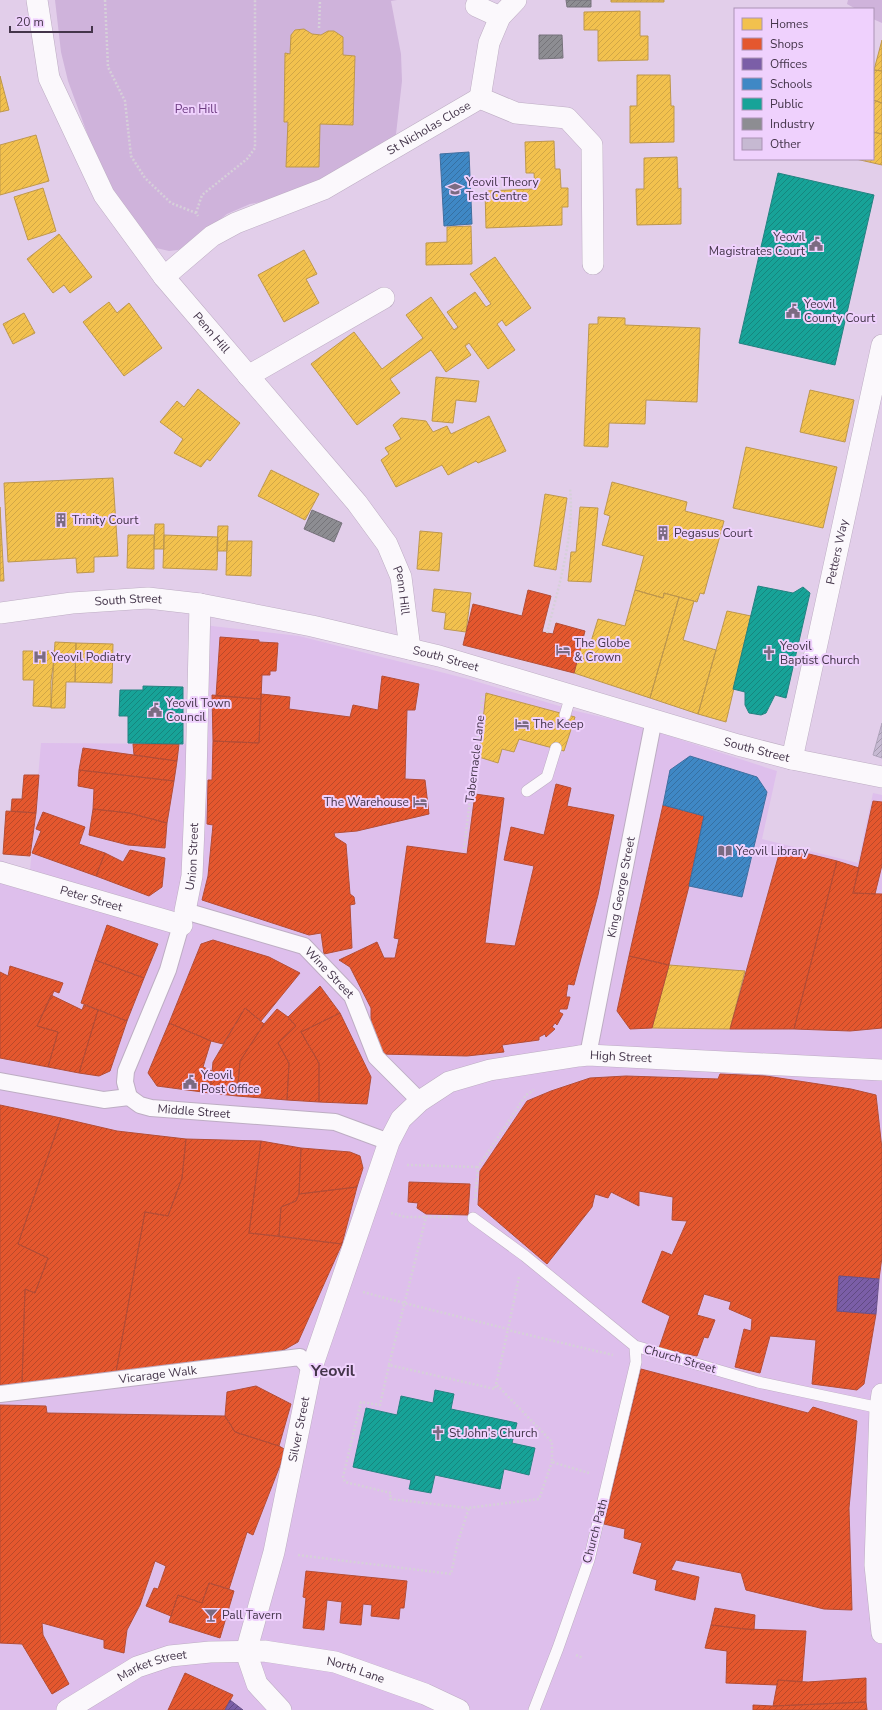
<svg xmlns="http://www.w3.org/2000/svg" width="882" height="1710" font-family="'Nunito Sans',sans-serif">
	<defs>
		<pattern id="homes-hatch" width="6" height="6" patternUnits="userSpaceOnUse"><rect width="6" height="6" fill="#f2c14e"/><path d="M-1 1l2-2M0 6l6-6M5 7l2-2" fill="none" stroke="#d1a646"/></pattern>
		<pattern id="shops-hatch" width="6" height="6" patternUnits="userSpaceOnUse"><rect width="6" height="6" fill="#e4572e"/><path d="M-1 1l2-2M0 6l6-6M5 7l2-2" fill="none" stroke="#ba4929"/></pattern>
		<pattern id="offices-hatch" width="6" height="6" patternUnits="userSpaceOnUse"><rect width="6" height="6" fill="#7b5ea7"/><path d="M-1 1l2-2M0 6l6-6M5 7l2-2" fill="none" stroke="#614a83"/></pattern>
		<pattern id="schools-hatch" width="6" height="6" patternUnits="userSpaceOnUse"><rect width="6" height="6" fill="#3f88c5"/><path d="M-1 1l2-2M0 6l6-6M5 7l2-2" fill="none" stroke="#3670a2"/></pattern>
		<pattern id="public-hatch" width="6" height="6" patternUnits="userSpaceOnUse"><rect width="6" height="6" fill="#17a398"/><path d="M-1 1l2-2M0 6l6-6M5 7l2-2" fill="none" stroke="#16867e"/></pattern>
		<pattern id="industry-hatch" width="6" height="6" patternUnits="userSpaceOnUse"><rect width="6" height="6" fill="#8d8d92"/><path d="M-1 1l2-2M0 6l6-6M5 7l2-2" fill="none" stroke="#757479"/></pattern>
		<pattern id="building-hatch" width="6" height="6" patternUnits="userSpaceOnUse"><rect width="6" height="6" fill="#c6b9d2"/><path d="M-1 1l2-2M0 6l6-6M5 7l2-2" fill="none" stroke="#a297ac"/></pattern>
	</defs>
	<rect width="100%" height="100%" fill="#e2ceea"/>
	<path fill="#debfec" d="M194 624 299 636 468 679 576 711 632 724 777 771 762 839 858 863 873 793 882 795V1710H0V860L30 871 41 743 190 744Z"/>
	<path fill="#cfb3db" d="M55 0H397L391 1 401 54 402 81 395 143 291 197 250 204 227 214 187 246 178 250 169 251 152 247 128 216 98 163 68 81 61 52Z
		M848 0H882V23L873 19V9H856L847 4Z"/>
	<path fill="url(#homes-hatch)" stroke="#be974d" d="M611 0H664V2H611Z
		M640 11V36H648V60L598 61V30H584V12Z
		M304 29 312 34 321 35 328 31H334L343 37V55L355 56 353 125 320 124 319 167H286L288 122H284L285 53 290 54 291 35 295 30Z
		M882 40V71L874 70Z
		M874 70 882 71V103L873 100Z
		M637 75H670L671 106H674V142L630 143V106H637Z
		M0 76 9 110 0 112Z
		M873 100 882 103V134L873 132Z
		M873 132 882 134V165L856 159H873Z
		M36 135 49 181 0 195V145Z
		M554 141 555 169H560L561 188H568V207H562V225L486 228 485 191 535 189 534 173H526L525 142Z
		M677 157 678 189 681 188V224L637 225 636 189H644V158Z
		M43 188 56 231 28 240 14 197Z
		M471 226 472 264 426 265V243L447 242V227Z
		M59 234 92 277 70 293 64 285 53 293 27 259Z
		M304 250 317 274 306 279 319 303 284 322 258 275Z
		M495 257 531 308 506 326 502 320 497 324 515 350 488 369 469 343 465 346 471 355 446 372 431 350 390 379 400 393 357 425 311 364 354 332 382 369 423 338 406 315 431 297 454 330 458 327 447 312 475 292 486 307 491 304 470 274Z
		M109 302 117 313 129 303 162 348 124 376 83 322Z
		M24 313 35 333 13 344 3 324Z
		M598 317 625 318V325L700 328 697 402 646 400 645 424 609 423 608 447 584 446 589 324H598Z
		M436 377 479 381 476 402 456 400 453 423 432 421Z
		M198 389 240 423 210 461 207 459 201 467 174 453 183 439 160 422 177 401 184 407Z
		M810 390 854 400 845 442 800 432Z
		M489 416 506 451 478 463 476 461 448 475 442 465 396 487 381 460 389 454 385 448 401 439 393 425 401 418 426 421 433 432 447 426 451 434Z
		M746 447 837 467 823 528 733 508Z
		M271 470 319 494 305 520 258 496Z
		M113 478 118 556 94 557V572L77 573 76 558 8 562 4 483Z
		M612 482 687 502 685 511 724 521 704 594 700 593 697 602 664 593 663 598 635 590 644 556 602 545 610 516 604 514Z
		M545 494 567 498 556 570 534 566Z
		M0 507 4 581H0Z
		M580 507 598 508 591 582 568 581 571 552H576Z
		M155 524H164V549H154Z
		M218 526H228L227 551H217Z
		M420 531 442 533 439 571 417 569Z
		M128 535H154V569L127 568Z
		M164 535 218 537 217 570 163 568Z
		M227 541H252L251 576 226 575Z
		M434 589 471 593 466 632 444 629 446 613 432 611Z
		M635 590 663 598 664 593 679 597 650 698 574 673 581 646 589 648 598 619 625 626Z
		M679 597 694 601 683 640 716 650 698 714 650 698Z
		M727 611 751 616 726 722 698 714Z
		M55 642 76 643 75 682H66L65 708H51Z
		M76 643 113 644 112 683 75 682Z
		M23 651H55L51 681V707L33 706 34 680H23Z
		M486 693 575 717 564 751 519 739 514 752 502 749 498 763 479 757Z
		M669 965 745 971 730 1029 652 1028Z"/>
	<path fill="url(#shops-hatch)" stroke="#b44d36" d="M528 590 551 596 542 632 553 634 556 623 585 631 574 673 463 645 473 604 522 616Z
		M220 637 259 640V642L278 643 276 671H270V675H262L261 699 216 696Z
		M382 676 419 684 415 710H407L405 779 425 780 429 814 357 831 334 833 335 837 346 844 350 894 354 897 355 904 350 905 352 948 324 954 321 933 309 935 202 900 208 876 213 825 207 824 208 780H212L213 741 259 743 261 694 290 697 289 709 350 717 353 705 378 710Z
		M212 695 261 699 259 743 213 741Z
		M133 744H179L177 761 134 755Z
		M83 748 177 761 174 781 79 770Z
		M79 770 174 781 167 823 129 813 93 809 94 789 78 786Z
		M24 775H39L36 813 11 811 12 799H22Z
		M556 784 571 788 567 806 614 815 598 895 580 962 574 985 568 984 566 997H570L567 1009H560L559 1012 563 1014 557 1025 555 1023 552 1027 555 1029 546 1037 545 1034 539 1037V1040L502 1045 504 1052 467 1056 380 1054 371 1031V1008L350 967 339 960 377 942 384 958H395L399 939 394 938 407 846 467 854 475 794 504 798 485 943 515 946 534 866 504 860 511 827 544 835Z
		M873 801 882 802V865L875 894 853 893Z
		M663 805 704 816 689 886 669 965 629 956Z
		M93 809 129 813 167 823 165 848 128 845 89 835Z
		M6 811 36 813 30 856 3 854Z
		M43 812 85 827 79 844 105 853 96 876 32 853 41 831 36 829Z
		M781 847 837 861 794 1029H730Z
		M130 850 165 858 162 887 149 896 96 876 105 853 123 862Z
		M837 861 859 868 853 893 882 894V1028L850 1031 794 1029Z
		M107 925 158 944 144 978 95 960Z
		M213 940 269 957 300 973 261 1021 245 1008 223 1044 211 1041 169 1023 201 944Z
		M629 956 669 965 652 1028 630 1029 617 1011Z
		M95 960 144 978 127 1021 81 1003Z
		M10 966 63 983 59 993 54 991 37 1026 58 1032 48 1067 0 1058V972L8 976Z
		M320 986 340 1013 301 1032 319 1063V1102L287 1100 289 1063 278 1043 296 1026 288 1017Z
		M51 995 82 1010 84 1005 98 1010 79 1073 48 1067 58 1032 37 1026Z
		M245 1008 264 1024 240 1061 237 1096 210 1093 213 1062Z
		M277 1009 288 1017 296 1026 278 1043 289 1063 287 1100 237 1096 240 1061 264 1024Z
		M98 1010 127 1021 110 1071 99 1076 79 1073Z
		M340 1013 371 1077 367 1104 319 1102V1063L301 1032Z
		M169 1023 211 1041 203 1067 212 1071 210 1093 157 1086 148 1073Z
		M720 1074 766 1076 851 1089 876 1095 882 1149V1257L879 1279 839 1276 837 1311 876 1314 864 1384 857 1390 812 1384 816 1340 770 1336 760 1373 735 1367 744 1329 751 1331 752 1319 729 1309 731 1302 704 1294 697 1315 715 1320 708 1338 704 1337 697 1356 659 1348 670 1316 642 1302 662 1251 672 1255 687 1221 672 1220 673 1197 639 1191V1206L611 1192 608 1198 595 1194 592 1207 547 1264 478 1205 480 1171 527 1101 551 1091 590 1078 626 1076 718 1079Z
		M0 1105 61 1118 18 1244 48 1258 35 1293 25 1289 22 1384 0 1385Z
		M61 1118 117 1131 186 1139 182 1178 168 1216 145 1212 116 1372 22 1384 25 1289 35 1293 48 1258 18 1244Z
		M186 1139 261 1141 249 1233 342 1244 298 1342 264 1361 116 1372 145 1212 168 1216 182 1178Z
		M261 1141 301 1148 299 1194 296 1201 281 1207 279 1236 249 1233Z
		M301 1148 350 1152 360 1156 363 1168 357 1187 299 1194Z
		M409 1182 470 1184 468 1215 426 1214 417 1208 418 1203 408 1202Z
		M357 1187 342 1244 279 1236 281 1207 296 1201 299 1194Z
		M641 1369 808 1413 813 1407 857 1421 849 1508 852 1610 824 1609 746 1590 741 1573 676 1560 671 1570 699 1577 695 1600 655 1590 657 1580 633 1573 642 1543 624 1538 625 1529 604 1524Z
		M256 1386 291 1404 279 1446 235 1432 225 1416 227 1392Z
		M0 1405 46 1406 47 1413 225 1416 235 1432 279 1446 286 1450 253 1535 247 1532 229 1589 209 1583 202 1603 178 1595 171 1616 146 1606 154 1588 158 1589 166 1566 155 1561 140 1605 127 1630 124 1653 104 1648V1640L42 1623 43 1635 69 1684 52 1694 22 1644 0 1643Z
		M306 1571 407 1581 404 1608H400L399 1619 371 1616 372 1605 363 1604 361 1625 340 1623 342 1602 327 1600 324 1630 303 1628 306 1598 303 1597Z
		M209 1583 234 1591 220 1638 169 1622 178 1595 202 1603Z
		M715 1608 755 1615 754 1630 711 1625Z
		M711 1625 745 1629 806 1631 802 1682 778 1680 777 1685 726 1683 727 1651 705 1648Z
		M185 1673 233 1695 225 1710H168Z
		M866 1678V1702L773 1706 778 1680 808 1682Z
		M866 1702 867 1710H753V1705L773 1706Z"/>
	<path fill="url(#offices-hatch)" stroke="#6a528b" d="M839 1276 879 1279 876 1314 837 1311Z
		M230 1700 243 1710H225Z"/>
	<path fill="url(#schools-hatch)" stroke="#406fa0" d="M469 152 472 224 444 226 440 154Z
		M690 756 757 777 767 792 742 897 689 886 704 816 663 805 670 770Z"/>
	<path fill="url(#public-hatch)" stroke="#248281" d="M778 173 874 195 835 365 739 343Z
		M758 586 793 593 803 587 810 593 786 698 775 695 766 713 761 715 749 713 745 705V692L733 689Z
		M143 686 183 687V744L128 743V716H119L120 690H143Z
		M435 1390 454 1394 451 1409 517 1423 512 1443 535 1448 529 1475 504 1469 500 1489 435 1475 431 1493 409 1489 411 1480 353 1467 366 1408 397 1415 401 1396 433 1403Z"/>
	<path fill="url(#industry-hatch)" stroke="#77737c" d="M566 0H591V7H567Z
		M539 35H562L563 58 539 59Z
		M312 510 342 523 334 542 304 529Z"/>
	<path fill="url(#building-hatch)" stroke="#aea3ba" d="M882 723V758L873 755Z"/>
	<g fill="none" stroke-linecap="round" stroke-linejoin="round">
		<defs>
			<path id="service" d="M565 715 571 695
				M527 791 547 777 556 748
				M473 1218 525 1256 635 1346 758 1382 880 1408
				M534 1710 558 1648 589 1560 636 1362 635 1346"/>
			<g id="pedestrian">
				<path id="s1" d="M588 1055 654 719"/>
				<path id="s2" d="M0 1081 104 1100 129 1097 140 1105 151 1108 335 1122 389 1142"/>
				<path id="s3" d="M129 1097 125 1082 126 1071 168 970 185 911 304 946 352 996 376 1057 420 1101"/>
				<path id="s4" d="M0 1394 300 1357 311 1370"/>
			</g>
			<g id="minor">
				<path id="s5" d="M37 0 49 78 104 195 164 277 357 503 387 544 401 577 410 649"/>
				<path d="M476 6 500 17"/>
				<path d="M480 98 489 43 500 17 516 0"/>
				<path id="s6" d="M164 277 212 236 236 223 324 189 480 98 516 113 567 118 592 145 593 264"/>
				<path d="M248 376 384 298"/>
				<path id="s7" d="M0 613 72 603 148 598 200 604 312 626 439 656 738 745 792 759 882 777"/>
				<path id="s8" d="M792 759 882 345"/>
				<path id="s9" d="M0 872 182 925"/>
				<path id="s10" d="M185 911 192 876 196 778 200 604"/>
				<path d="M882 1394 880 1408 875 1565 882 1633"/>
				<path id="s11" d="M246 1652 274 1552 311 1370 389 1142 401 1119 420 1101 449 1082 490 1070 579 1056 588 1055 882 1070"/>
				<path d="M246 1652 257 1684 281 1710"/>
				<path id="s12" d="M67 1710 137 1667 170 1656 210 1652 264 1651 335 1662 425 1694 459 1710"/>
			</g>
		</defs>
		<use href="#service" stroke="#bdadc3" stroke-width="12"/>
		<use href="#pedestrian" stroke="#bdadc3" stroke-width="18"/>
		<use href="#minor" stroke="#bdadc3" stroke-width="22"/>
		<path stroke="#d6d0d9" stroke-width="2.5" stroke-dasharray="2 2" stroke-linecap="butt" d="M105 0 108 67 125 101 131 156 145 178 171 203 196 213 198 216
			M319 28 320 0
			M196 213 202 195 247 159 255 148V0
			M547 633C558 588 575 535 570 489
			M464 849 483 694
			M407 1165 478 1167
			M475 1200 478 1167 526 1095 534 1090
			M391 1213 405 1217H426
			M519 1277 508 1329 512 1331 613 1355
			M363 1292 404 1303 508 1329 495 1389 389 1365 426 1217H454
			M389 1365 380 1405 361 1402 343 1477 345 1482 391 1493 390 1499 468 1508 539 1499 552 1462
			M497 1385 552 1442V1462L589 1473
			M298 1555 451 1574 458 1541 469 1508
			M576 1655 583 1658"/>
		<use href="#service" stroke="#fbf8fc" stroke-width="11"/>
		<use href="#pedestrian" stroke="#fbf8fc" stroke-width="16"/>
		<use href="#minor" stroke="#fbf8fc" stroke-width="21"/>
	</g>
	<defs>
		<symbol id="school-bare" viewBox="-9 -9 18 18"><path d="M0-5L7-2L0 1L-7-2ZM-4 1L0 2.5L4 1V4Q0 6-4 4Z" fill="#7b6b82" stroke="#efd1fd" stroke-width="2.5" paint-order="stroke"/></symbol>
		<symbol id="civic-bare" viewBox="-9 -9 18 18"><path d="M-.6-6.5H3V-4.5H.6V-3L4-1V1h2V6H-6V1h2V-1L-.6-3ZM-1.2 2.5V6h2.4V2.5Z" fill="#7b6b82" stroke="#efd1fd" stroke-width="2.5" paint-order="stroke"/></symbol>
		<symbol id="building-bare" viewBox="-9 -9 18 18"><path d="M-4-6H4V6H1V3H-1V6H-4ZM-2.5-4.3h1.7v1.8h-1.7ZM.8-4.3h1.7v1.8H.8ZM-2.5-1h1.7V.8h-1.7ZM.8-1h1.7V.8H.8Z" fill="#7b6b82" stroke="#efd1fd" stroke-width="2.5" paint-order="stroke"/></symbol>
		<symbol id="hotel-bare" viewBox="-9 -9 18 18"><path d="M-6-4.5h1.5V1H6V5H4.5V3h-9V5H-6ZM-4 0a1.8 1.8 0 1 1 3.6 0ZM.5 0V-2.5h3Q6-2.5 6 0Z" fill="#7b6b82" stroke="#efd1fd" stroke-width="2.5" paint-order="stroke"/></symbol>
		<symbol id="church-bare" viewBox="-9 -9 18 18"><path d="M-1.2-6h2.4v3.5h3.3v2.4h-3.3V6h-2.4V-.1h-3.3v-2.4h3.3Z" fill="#7b6b82" stroke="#efd1fd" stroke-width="2.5" paint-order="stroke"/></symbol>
		<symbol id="hospital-bare" viewBox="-9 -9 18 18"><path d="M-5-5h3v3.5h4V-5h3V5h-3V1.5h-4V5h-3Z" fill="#7b6b82" stroke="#efd1fd" stroke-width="2.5" paint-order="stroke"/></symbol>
		<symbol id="library-bare" viewBox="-9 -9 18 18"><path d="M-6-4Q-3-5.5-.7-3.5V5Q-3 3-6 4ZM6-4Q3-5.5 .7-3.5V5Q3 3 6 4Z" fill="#7b6b82" stroke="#efd1fd" stroke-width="2.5" paint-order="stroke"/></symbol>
		<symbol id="bar-bare" viewBox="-9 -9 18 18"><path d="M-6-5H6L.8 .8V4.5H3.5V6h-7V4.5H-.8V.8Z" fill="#7b6b82" stroke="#efd1fd" stroke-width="2.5" paint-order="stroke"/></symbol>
	</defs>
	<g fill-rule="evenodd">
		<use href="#school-bare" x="445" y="179" width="20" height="20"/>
		<use href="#civic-bare" x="806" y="234" width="20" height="20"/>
		<use href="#civic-bare" x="783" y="301" width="20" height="20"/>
		<use href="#building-bare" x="51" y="510" width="20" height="20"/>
		<use href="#building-bare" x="653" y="523" width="20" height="20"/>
		<use href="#hotel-bare" x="553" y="640" width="20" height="20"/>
		<use href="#church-bare" x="759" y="643" width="20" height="20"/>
		<use href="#hospital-bare" x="30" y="647" width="20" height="20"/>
		<use href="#civic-bare" x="145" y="700" width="20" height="20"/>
		<use href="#hotel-bare" x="512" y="714" width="20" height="20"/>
		<use href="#hotel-bare" x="410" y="792" width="20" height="20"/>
		<use href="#library-bare" x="715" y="841" width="20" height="20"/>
		<use href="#civic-bare" x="180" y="1072" width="20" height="20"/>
		<use href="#church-bare" x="428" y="1423" width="20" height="20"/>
		<use href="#bar-bare" x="201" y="1605" width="20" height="20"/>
	</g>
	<g text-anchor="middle" stroke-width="4" stroke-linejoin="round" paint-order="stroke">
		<g font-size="12" fill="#6c3b80" stroke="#efd1fd">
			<text x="196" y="113">Pen Hill</text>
		</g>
		<g font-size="12" fill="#44354a" stroke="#efd1fd">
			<text dy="4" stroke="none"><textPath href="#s6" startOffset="306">St Nicholas Close</textPath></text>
			<text dy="4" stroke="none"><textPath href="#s5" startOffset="383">Penn Hill</textPath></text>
			<text dy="4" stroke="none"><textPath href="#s8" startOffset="212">Petters Way</textPath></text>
			<text dy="4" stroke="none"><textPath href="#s5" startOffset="707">Penn Hill</textPath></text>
			<text dy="4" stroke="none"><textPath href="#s7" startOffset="129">South Street</textPath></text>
			<text dy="4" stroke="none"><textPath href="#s7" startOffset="453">South Street</textPath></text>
			<text dy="4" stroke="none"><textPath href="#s7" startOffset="777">South Street</textPath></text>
			<text transform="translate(475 759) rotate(-83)" y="4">Tabernacle Lane</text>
			<text dy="4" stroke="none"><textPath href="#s10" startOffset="55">Union Street</textPath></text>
			<text dy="4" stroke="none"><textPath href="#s1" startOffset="171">King George Street</textPath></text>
			<text dy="4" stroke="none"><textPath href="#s9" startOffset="95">Peter Street</textPath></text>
			<text dy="4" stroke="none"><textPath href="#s3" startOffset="358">Wine Street</textPath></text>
			<text dy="4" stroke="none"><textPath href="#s11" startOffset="792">High Street</textPath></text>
			<text dy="4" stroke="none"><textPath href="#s2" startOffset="199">Middle Street</textPath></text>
			<text transform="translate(680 1359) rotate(16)" y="4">Church Street</text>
			<text dy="4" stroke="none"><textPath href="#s4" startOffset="159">Vicarage Walk</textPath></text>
			<text dy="4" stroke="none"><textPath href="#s11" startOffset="229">Silver Street</textPath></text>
			<text transform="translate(595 1531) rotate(-75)" y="4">Church Path</text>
			<text dy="4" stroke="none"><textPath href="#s12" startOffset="97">Market Street</textPath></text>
			<text dy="4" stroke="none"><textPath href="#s12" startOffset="305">North Lane</textPath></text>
		</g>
		<g font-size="12" fill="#44354a" stroke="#efd1fd" text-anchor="start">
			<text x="466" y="186">Yeovil Theory<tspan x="466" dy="14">Test Centre</tspan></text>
			<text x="805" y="241" text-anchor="end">Yeovil<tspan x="805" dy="14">Magistrates Court</tspan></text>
			<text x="804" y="308">Yeovil<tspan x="804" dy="14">County Court</tspan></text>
			<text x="72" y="524">Trinity Court</text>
			<text x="674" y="537">Pegasus Court</text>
			<text x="574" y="647">The Globe<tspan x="574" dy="14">&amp; Crown</tspan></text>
			<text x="780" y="650">Yeovil<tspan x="780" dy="14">Baptist Church</tspan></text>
			<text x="51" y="661">Yeovil Podiatry</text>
			<text x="166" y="707">Yeovil Town<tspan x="166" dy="14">Council</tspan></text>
			<text x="533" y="728">The Keep</text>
			<text x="409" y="806" text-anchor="end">The Warehouse</text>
			<text x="736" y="855">Yeovil Library</text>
			<text x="201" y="1079">Yeovil<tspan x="201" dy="14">Post Office</tspan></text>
			<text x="449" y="1437">St John's Church</text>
			<text x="222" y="1619">Pall Tavern</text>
		</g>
		<g font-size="16" font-weight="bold" fill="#44354a" stroke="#efd1fd">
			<text x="333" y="1376">Yeovil</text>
		</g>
	</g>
	<rect x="734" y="8" width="140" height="152" fill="#efd1fd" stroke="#ab93b5"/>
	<rect x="742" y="18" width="20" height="12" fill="#f2c14e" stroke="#ab93b5"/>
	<text x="770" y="28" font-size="12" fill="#44354a">Homes</text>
	<rect x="742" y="38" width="20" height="12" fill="#e4572e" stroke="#ab93b5"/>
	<text x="770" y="48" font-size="12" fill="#44354a">Shops</text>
	<rect x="742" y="58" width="20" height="12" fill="#7b5ea7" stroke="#ab93b5"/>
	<text x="770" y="68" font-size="12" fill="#44354a">Offices</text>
	<rect x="742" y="78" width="20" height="12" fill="#3f88c5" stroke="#ab93b5"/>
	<text x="770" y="88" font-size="12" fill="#44354a">Schools</text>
	<rect x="742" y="98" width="20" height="12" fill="#17a398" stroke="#ab93b5"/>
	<text x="770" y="108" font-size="12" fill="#44354a">Public</text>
	<rect x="742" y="118" width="20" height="12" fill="#8d8d92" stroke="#ab93b5"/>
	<text x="770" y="128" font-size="12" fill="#44354a">Industry</text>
	<rect x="742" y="138" width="20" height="12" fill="#c6b9d2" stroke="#ab93b5"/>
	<text x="770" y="148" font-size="12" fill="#44354a">Other</text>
	<path d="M10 26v6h82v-6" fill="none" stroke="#44354a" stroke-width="2"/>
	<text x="16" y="26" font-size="12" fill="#44354a" stroke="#efd1fd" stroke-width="3" paint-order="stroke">20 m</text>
</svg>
